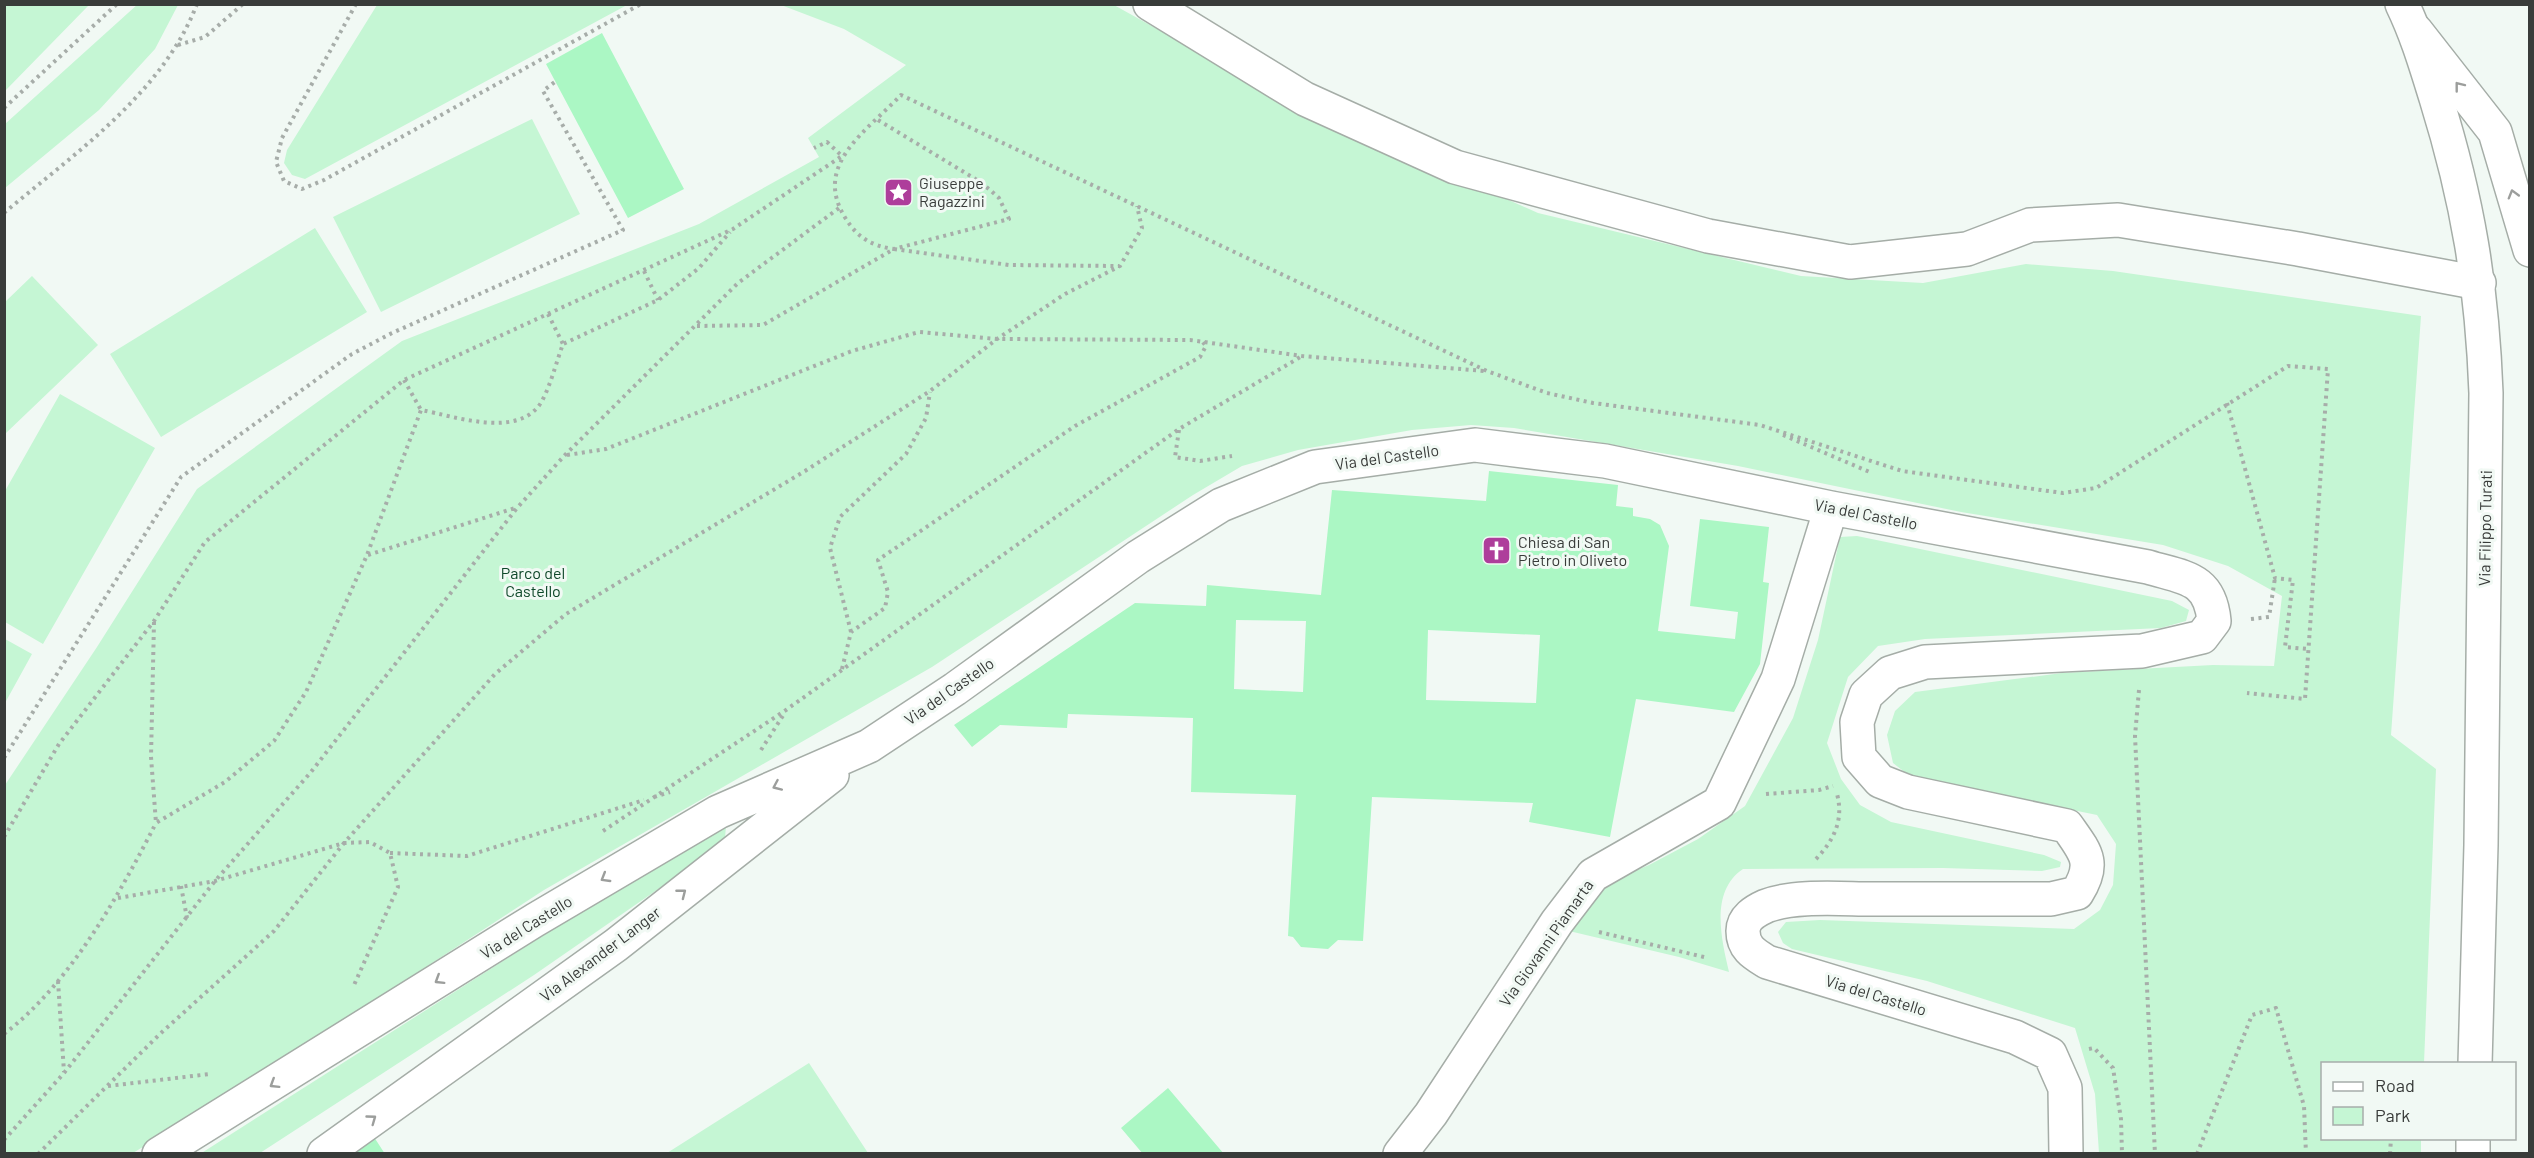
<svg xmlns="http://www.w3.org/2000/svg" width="2534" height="1158" font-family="Barlow,sans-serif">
	<rect width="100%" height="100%" fill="#f1f9f4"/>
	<path fill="#c5f6d4" d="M5 4 89 5 5 91 4 5Z
		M138 4 178 5 155 49 99 110 5 188V124Z
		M377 5V4L627 5 305 179 292 175 284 163 287 150Z
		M781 5H1114L1283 99 1538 213 1801 276 1923 283 2026 264 2113 271 2421 316 2391 735 2436 769 2424 1063 2322 1064V1138L2421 1139V1153H2099L2095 1094 2075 1028 1927 981 1792 949 1783 943 1778 932 1786 922 1820 920 2074 929 2100 910 2113 885 2116 844 2097 815 1911 777 1893 763 1887 735 1895 711 1915 692 2062 673 2213 665 2274 666 2282 596 2228 566 2163 545 1961 512 1738 466 1514 428 1471 425 1412 430 1298 450 1242 466 1193 495 932 667 544 890 254 1079 133 1153 5 1154V785L97 647 197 489 402 341 699 224 819 157 808 138 906 65 844 29Z
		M532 119 580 214 381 312 333 217Z
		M315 228 367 312 161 437 110 354Z
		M32 276 98 345 5 434V302Z
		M60 394 155 448 43 644 5 622V491Z
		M1857 536 2172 601 2189 610 2186 621 2161 628 1925 639 1878 646 1848 677 1827 743 1841 779 1860 805 1891 822 2044 855 2061 862 2060 867 2042 871 1943 868 1743 869C1710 891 1721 938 1729 972L1679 957 1569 931 1596 887 1649 865 1698 839 1745 806 1793 718 1818 640 1840 537Z
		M5 639 32 654 5 703Z
		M715 826H726L725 838 706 856 534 975 260 1153 200 1154Z
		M809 1063 868 1153H667Z"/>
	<path fill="#abf7c4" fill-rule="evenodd" d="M602 33 684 189 628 218 546 64Z
		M1489 471 1618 485 1616 506 1633 508V516L1650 519 1660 525 1669 546 1658 631 1735 639 1738 612 1690 606 1700 519 1769 527 1763 582 1769 583 1760 664 1734 712 1636 699 1610 837 1529 822 1533 803 1372 797 1363 941 1338 940 1328 949 1301 947 1293 937 1288 936 1296 795 1191 792 1193 718 1068 714 1067 728 1000 725 972 747 954 725 1135 603 1206 606 1207 585 1321 595 1332 490 1486 501ZM1236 620 1306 621 1303 692 1234 689ZM1428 630 1540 635 1536 703 1426 700Z
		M1168 1088 1224 1154H1143L1121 1128Z
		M374 1137 385 1154H349Z"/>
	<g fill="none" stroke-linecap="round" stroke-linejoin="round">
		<defs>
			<path id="minor" d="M1150 4 1305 99 1455 167 1708 236 1850 262 1967 249 2030 225 2118 220 2298 249 2479 283
				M2416 31 2495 132 2530 250
				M159 1154 535 920 718 812 869 746 955 689 1138 557 1221 505 1315 467 1475 445 1605 461 1831 508 2148 567C2184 578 2210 577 2214 621L2202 637 2142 651 1925 662 1890 673 1866 695 1857 722 1859 757 1880 781 1908 792 2067 826C2086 853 2096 863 2077 893L2051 899C1991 899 1931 899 1872 899 1842 899 1794 895 1766 906 1755 911 1743 918 1743 931 1743 948 1754 954 1767 962L2015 1037 2050 1054 2065 1088 2066 1154
				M324 1154 616 945 832 775
				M1400 1154 1431 1114 1557 922 1593 875 1719 803 1778 679 1831 508"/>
			<path id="major" d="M2402 4C2417 35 2426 66 2436 98 2468 201 2482 286 2486 393L2481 845 2475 1064
				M2473 1154V1138"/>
		</defs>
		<use href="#minor" stroke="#a5ada7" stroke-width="36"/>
		<use href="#major" stroke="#a5ada7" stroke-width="36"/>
		<path stroke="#a7ada9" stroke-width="4" stroke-dasharray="3 4.5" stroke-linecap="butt" d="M356 4 282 138 276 162 284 181 302 189 324 180 641 4
			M178 45 205 37 243 4
			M4 108 117 4
			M878 120 982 183 999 198 1009 219 894 249C872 246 858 238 846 219 811 165 867 131 901 95L1487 371 1547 393 1593 403 1760 425 1902 471 2063 493 2096 488 2288 366 2328 369 2305 699 2247 693
			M4 213C75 153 163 93 197 4
			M644 271 658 300
			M548 314 563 344
			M697 326 763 325 894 249 1009 265 1119 266
			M404 380 421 410
			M2227 403 2275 578 2293 580 2285 647 2308 649
			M1179 430 1175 457 1200 461 1232 456
			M1783 435 1872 473
			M567 455 606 449 852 351 919 332 997 339 1190 340 1302 356 1484 371
			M368 555 515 508
			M2251 619 2269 617 2275 578
			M154 622 151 757 156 823 225 782 274 741 306 692 367 555 421 410C454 416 520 440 542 401 551 384 556 363 563 344L658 300 699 268 730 232
			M851 632 830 548 840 517 906 454 926 418 930 392
			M842 669 851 632 885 608 888 592 878 560 1075 426 1200 357 1206 346 1202 341
			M2139 690 2135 736 2155 1154
			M761 750 784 714
			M4 758 181 477 352 354 392 333 623 230 543 91 556 81
			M1766 794 1819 790 1833 786
			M654 797 670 792
			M603 831 786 710 1179 429 1302 356
			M4 837 59 744 154 621 205 542 404 380 733 229 842 156 827 142 814 148
			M390 853 467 856 644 800
			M1816 859C1834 840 1844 820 1837 794
			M181 886 187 918
			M118 898 215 881 344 843 370 842 390 853 398 887 354 985
			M1599 932 1708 958
			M58 981 64 1072
			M4 1034C70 984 119 895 156 823
			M2089 1049 2094 1048 2113 1068 2121 1119 2122 1154
			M108 1086 210 1074
			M4 1140 64 1073 215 881 311 772 517 508 565 455 738 283 839 208
			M38 1154 161 1033 274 931 344 843 495 674 566 614 805 471 930 391 997 339 1065 294 1120 266 1142 228 1137 206
			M2197 1154 2252 1015 2276 1008 2304 1106 2306 1154
			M2390 1154 2391 1138
			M2529 1154 2530 1153"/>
		<use href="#minor" stroke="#fff" stroke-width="33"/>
		<use href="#major" stroke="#fff" stroke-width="33"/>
	</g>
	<defs><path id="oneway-chevron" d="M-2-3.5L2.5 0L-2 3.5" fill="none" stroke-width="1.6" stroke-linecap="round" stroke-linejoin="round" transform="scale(1.5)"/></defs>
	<g stroke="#9c9e9c">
		<use href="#oneway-chevron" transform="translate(2459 86) rotate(-128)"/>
		<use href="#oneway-chevron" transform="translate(2513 194) rotate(-106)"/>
		<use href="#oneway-chevron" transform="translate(777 786) rotate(156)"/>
		<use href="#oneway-chevron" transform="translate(605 878) rotate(149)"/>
		<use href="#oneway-chevron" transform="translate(682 893) rotate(-38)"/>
		<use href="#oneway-chevron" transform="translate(439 980) rotate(148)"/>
		<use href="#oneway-chevron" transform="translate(274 1084) rotate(148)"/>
		<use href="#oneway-chevron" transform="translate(372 1119) rotate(-36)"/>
	</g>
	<defs>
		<symbol id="sight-square" viewBox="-11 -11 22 22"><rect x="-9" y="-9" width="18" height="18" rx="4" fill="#ae3e9b" stroke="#f1f9f4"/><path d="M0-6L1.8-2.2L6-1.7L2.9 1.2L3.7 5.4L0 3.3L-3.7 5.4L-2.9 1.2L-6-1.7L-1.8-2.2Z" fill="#fff"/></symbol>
		<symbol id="church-square" viewBox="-11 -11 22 22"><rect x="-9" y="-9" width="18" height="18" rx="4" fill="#ae3e9b" stroke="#f1f9f4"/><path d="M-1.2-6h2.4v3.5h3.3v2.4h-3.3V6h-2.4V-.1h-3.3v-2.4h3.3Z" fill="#fff"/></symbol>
	</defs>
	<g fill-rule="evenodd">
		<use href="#sight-square" x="882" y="176" width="33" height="33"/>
		<use href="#church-square" x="1480" y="534" width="33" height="33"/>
	</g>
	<g text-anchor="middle" stroke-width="6" stroke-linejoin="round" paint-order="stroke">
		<g font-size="16" fill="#393c3a" stroke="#f1f9f4" text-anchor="start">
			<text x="919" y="189">Giuseppe<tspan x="919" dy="18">Ragazzini</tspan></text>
			<text x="1518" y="548">Chiesa di San<tspan x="1518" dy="18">Pietro in Oliveto</tspan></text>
		</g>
		<g font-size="16" fill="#393c3a" stroke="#f1f9f4">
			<text transform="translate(1387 457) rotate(-8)" y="6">Via del Castello</text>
			<text transform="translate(1866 514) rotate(11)" y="6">Via del Castello</text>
			<text transform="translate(2485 528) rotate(-89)" y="6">Via Filippo Turati</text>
			<text transform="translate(949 691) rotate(-35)" y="6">Via del Castello</text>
			<text transform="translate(526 927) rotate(-32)" y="6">Via del Castello</text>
			<text transform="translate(1546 943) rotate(-55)" y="6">Via Giovanni Piamarta</text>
			<text transform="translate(600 954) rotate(-37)" y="6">Via Alexander Langer</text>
			<text transform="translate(1876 995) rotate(17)" y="6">Via del Castello</text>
		</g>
		<g font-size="16" fill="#0e4729" stroke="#f1f9f4">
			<text x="533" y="579">Parco del<tspan x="533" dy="18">Castello</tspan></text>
		</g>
	</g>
	<rect width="2534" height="1158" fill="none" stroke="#393c3a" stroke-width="12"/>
	<rect x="2321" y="1062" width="195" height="78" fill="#f1f9f4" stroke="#a7adaa" stroke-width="1.5"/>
	<rect x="2333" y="1082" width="30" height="9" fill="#ffffff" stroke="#a7adaa" stroke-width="1.5"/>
	<text x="2375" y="1092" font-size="18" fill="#393c3a">Road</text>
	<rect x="2333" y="1107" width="30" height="18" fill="#c5f6d4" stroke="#a7adaa" stroke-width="1.5"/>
	<text x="2375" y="1122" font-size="18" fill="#393c3a">Park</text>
</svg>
